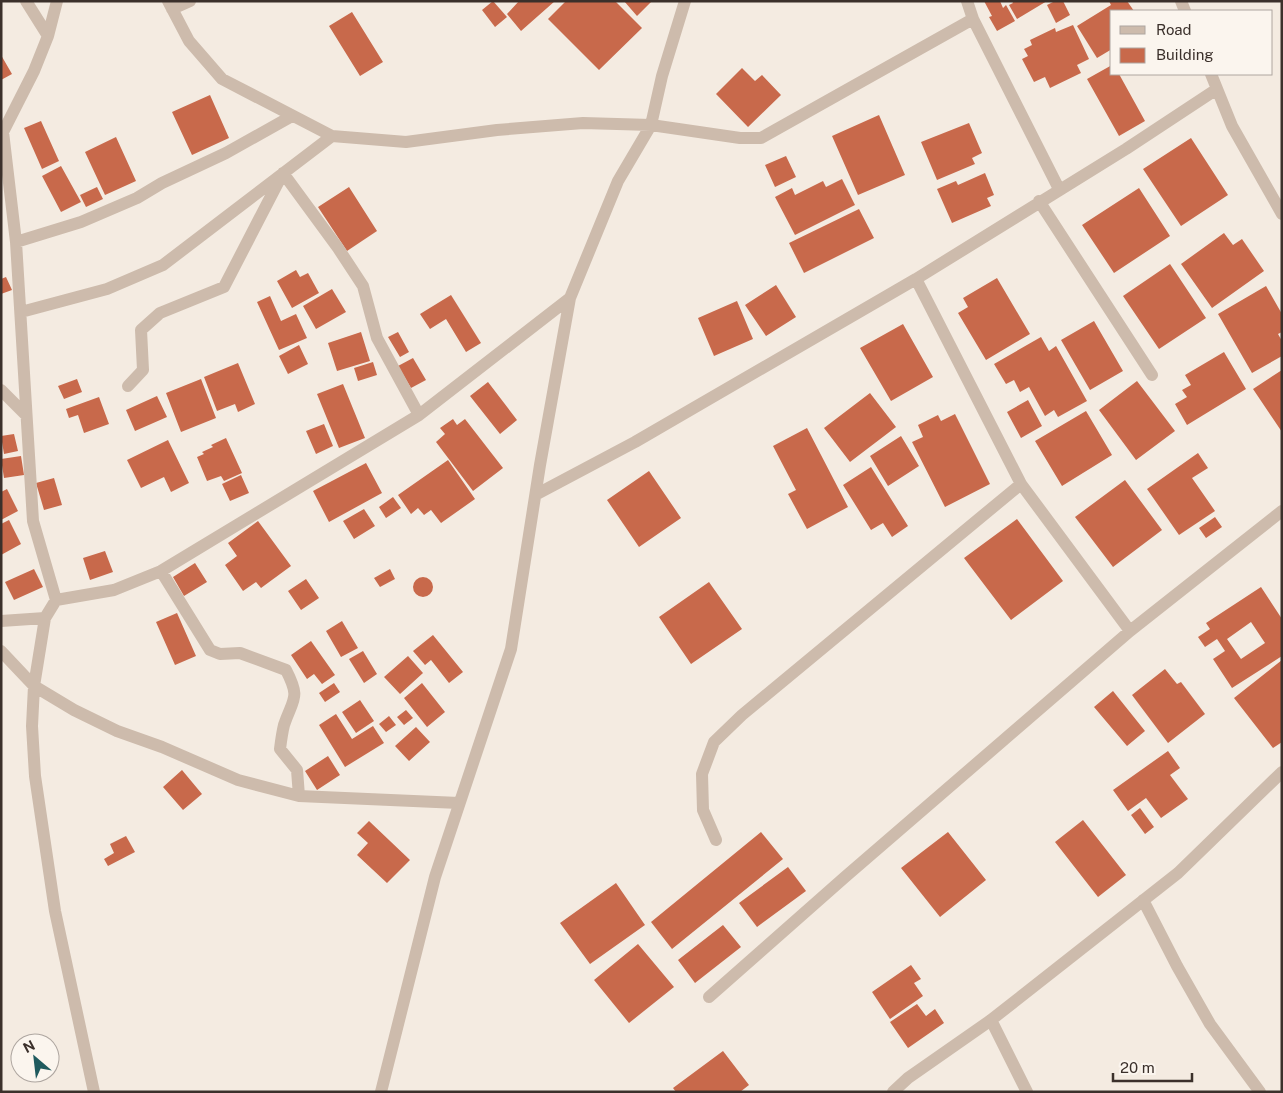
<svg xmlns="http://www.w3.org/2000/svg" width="1283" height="1093" font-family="'Public Sans',sans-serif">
	<rect width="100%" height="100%" fill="#f4ebe1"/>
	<path fill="#c8694b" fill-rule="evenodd" d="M493 1 507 17 495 27 482 10Z
		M519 1H555L521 31 507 14Z
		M566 1H615L642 28 599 70 548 19Z
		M624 1H652L637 16Z
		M984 1H1000L1003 8 1006 5 1015 21 997 31 989 17 992 16Z
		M1012 1H1047L1017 19 1009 5 1013 3Z
		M1055 1H1063L1070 15 1056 23 1047 5Z
		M1109 1H1127L1134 11H1112V49L1097 58 1077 26 1111 5Z
		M352 12 383 62 360 76 329 26Z
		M1073 25 1089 59 1077 65 1081 73 1050 88 1045 77 1034 82 1022 59 1028 56 1024 49 1032 45 1030 40 1055 28 1056 32Z
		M1 55 12 74 1 80Z
		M1112 65V74H1119L1145 121 1119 136 1087 79Z
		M742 68 755 81 762 75 781 95 748 127 716 94Z
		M210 95 229 138 192 155 172 112Z
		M879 115 905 175 858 195 832 136Z
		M41 121 59 161 42 169 24 128Z
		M969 123 982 153 972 158 975 164 937 180 921 142Z
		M116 137 136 181 105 195 85 152Z
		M1191 138 1228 195 1181 226 1143 169Z
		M786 156 796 177 775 187 765 165Z
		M61 166 81 202 61 212 42 176Z
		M985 173 994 195 987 198 991 206 952 223 937 189 956 181 958 185Z
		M842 179 855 205 795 235 775 197 792 188 795 195 823 181 826 187Z
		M97 187 103 199 86 207 80 195Z
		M349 187 377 231 347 251 318 207Z
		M1139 188 1170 236 1114 273 1082 225Z
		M859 209 874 238 804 273 789 243Z
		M1224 233 1233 245 1242 239 1264 271 1212 308 1181 264Z
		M1170 264 1206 318 1159 349 1123 296Z
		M296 270 300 277 308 273 319 293 292 308 277 281Z
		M6 277 12 290 1 294V279Z
		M997 278 1030 334 986 360 958 313 968 307 963 298Z
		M776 285 796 317 766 336 745 305Z
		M1266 286 1282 314V332L1278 334 1282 341V356L1252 373 1218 314Z
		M332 289 346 312 316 329 303 306Z
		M451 295 481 343 466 352 446 319 430 329 420 314Z
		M270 296 281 321 296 314 307 338 279 350 257 302Z
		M737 301 753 339 714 356 698 318Z
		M1094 321 1123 371 1090 390 1061 340Z
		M903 324 933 377 891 401 860 348Z
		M361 332 370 361 337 371 328 343Z
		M398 332 409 352 400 357 388 337Z
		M1041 337 1049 351 1056 346 1087 401 1058 417 1054 410 1045 416 1029 387 1020 392 1014 380 1006 384 994 364Z
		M299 345 308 364 288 374 279 356Z
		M1224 352 1246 389 1187 425 1175 404 1187 397 1182 390 1191 385 1185 375Z
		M413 358 426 380 411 388 398 366Z
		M373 362 377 375 358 381 354 368Z
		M238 363 255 404 238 412 235 404 217 411 204 377Z
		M1282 370V432L1253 389Z
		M77 379 82 392 64 399 58 386Z
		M201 379 216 418 181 432 166 393Z
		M1137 381 1175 431 1136 460 1099 410Z
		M488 382 517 420 500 434 470 396Z
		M343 384 365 438 339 448 317 394Z
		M870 393 896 427 850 462 824 428Z
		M157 396 167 417 135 431 126 410Z
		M99 397 109 424 84 433 78 415 69 418 66 409Z
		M1028 400 1042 426 1021 438 1007 412Z
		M1086 411 1112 455 1062 486 1035 441Z
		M955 414 990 484 945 507 912 442 923 437 918 425 938 415 941 421Z
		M453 419 457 425 465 419 503 468 473 491 436 442 445 434 440 428Z
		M324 424 333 446 316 454 306 431Z
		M807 428 848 507 807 529 788 494 796 490 773 446Z
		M14 434 18 451 4 454 1 436Z
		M901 436 919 466 888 486 870 456Z
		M226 438 242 473 224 481 221 476 207 481 197 457 204 454 202 452 213 447 211 445Z
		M168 440 189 483 171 492 164 477 141 488 127 460Z
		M1198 453 1208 468 1192 478 1215 511 1179 535 1147 489Z
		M21 456 24 475 4 478 1 459Z
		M448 460 475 499 441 523 431 510 424 515 418 508 411 514 398 495Z
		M366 463 382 493 329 522 313 491Z
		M871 467 908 526 892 537 883 523 871 530 843 485Z
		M649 471 681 518 639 547 607 500Z
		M241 475 249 493 230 501 222 484Z
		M54 478 62 505 44 510 36 483Z
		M1125 480 1162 530 1113 567 1075 517Z
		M7 489 18 511 1 520V492Z
		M393 497 401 508 386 518 379 507Z
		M364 509 375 526 354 539 343 521Z
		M1215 517 1222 527 1206 538 1199 528Z
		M1017 519 1063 581 1011 620 964 558Z
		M9 520 21 544 1 555V524Z
		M258 521 291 566 261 588 256 582 243 591 225 565 237 556 228 543Z
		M105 551 113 572 90 580 83 558Z
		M195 563 207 582 184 596 173 577Z
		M34 569 43 587 14 600 5 582Z
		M390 569 395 579 380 587 374 578Z
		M413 587a10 10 0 1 1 20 0a10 10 0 1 1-20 0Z
		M306 579 319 598 301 610 288 591Z
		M709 582 742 629 691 664 659 617Z
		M1261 587 1282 619V656L1232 688 1213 659 1225 651 1217 639 1205 647 1198 637 1210 629 1206 623ZM1251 622 1265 643 1241 659 1227 639Z
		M177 613 196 656 175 665 156 622Z
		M342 621 358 648 341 657 326 631Z
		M433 635 463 672 449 683 431 660 425 665 413 651Z
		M311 641 335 675 322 684 314 674 307 679 291 655Z
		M363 651 377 674 364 683 349 659Z
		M408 656 423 673 400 694 384 677Z
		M1282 660V742L1273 748 1234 698Z
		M1165 669 1177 684 1181 682 1205 714 1168 743 1132 695Z
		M334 683 340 692 325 702 319 693Z
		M422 683 445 712 427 727 404 698Z
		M1113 691 1145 731 1127 746 1094 707Z
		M360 700 374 721 356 733 342 712Z
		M406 710 413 718 404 725 397 717Z
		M336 714 352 739 373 726 384 743 345 767 319 725Z
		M389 716 396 725 386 732 379 724Z
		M416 727 430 742 409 761 395 746Z
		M1168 751 1180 768 1170 775 1188 799 1161 818 1146 798 1128 811 1113 790Z
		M328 756 340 775 317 790 305 771Z
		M182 770 202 794 183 810 163 787Z
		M1140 808 1154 827 1145 834 1131 815Z
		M1083 820 1126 875 1098 897 1055 842Z
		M369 821 410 860 387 883 357 855 368 843 357 833Z
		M761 832 783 859 672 949 651 922Z
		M948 832 986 880 940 917 901 868Z
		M126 836 135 852 108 866 104 859 114 853 110 844Z
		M788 867 806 891 757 927 739 903Z
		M616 883 645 925 590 964 560 923Z
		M723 925 741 947 695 983 678 960Z
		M638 944 674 987 629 1023 594 980Z
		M911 965 921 979 914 983 923 996 890 1019 872 992Z
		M917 1004 926 1016 935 1009 944 1023 908 1048 890 1022Z
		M723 1051 749 1085 740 1092H676L673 1088Z"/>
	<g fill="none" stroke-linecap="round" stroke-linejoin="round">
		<path stroke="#cdbbac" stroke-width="12" d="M26 1 48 36
			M168 1 189 41 222 79 332 136 406 142 497 130 583 123 651 125 740 138H761L973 19
			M967 1 973 19 1059 189
			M1181 1 1185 11
			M172 9 190 1
			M1211 74 1232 126 1282 214
			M1039 201 1152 375
			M16 242 81 222 137 198 162 183 226 153 292 116
			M916 279 1021 484 1130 631
			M21 312 107 289 163 265 332 136
			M128 386 143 370 141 330 160 313 224 287 283 173 338 248 363 286 377 338 419 415
			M1 390 26 415
			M537 494 635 442 916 279 1126 149 1217 89
			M161 571 210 650 220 654 240 653 286 670C301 699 293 698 284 725 282 733 281 741 280 749L297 770 299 796
			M56 600 33 521 16 242 3 132 34 71 48 36 57 1
			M45 618 34 686 32 726 35 776 55 911 94 1092
			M1 621 45 618 56 600 114 590 161 571 419 415 570 298
			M1 651 34 686 74 710 117 731 162 747 238 780 299 796 459 803
			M716 840 703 810 702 774 714 742 742 715 1021 484
			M1143 900 1177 966 1210 1024 1260 1092
			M709 997 845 877 1130 631 1282 511
			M991 1020 1027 1092
			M381 1092 435 877 511 649 540 465 570 298 618 181 651 125 662 76 685 1
			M893 1092 908 1078 991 1020 1178 873 1282 772"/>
	</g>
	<rect width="1283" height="1093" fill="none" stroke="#3b302b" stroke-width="5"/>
	<rect x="1110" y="10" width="162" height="65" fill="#fbf5ee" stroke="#aea6a0"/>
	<rect x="1120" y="26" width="25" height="8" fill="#cdbbac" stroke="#aea6a0"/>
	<text x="1156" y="35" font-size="15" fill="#3b302b">Road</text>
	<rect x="1120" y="48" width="25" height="15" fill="#c8694b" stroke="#aea6a0"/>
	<text x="1156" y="60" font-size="15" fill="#3b302b">Building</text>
	<g transform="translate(35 1058) rotate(332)"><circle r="24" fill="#fbf5ee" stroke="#aea6a0"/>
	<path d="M0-4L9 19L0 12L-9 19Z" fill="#1f5a5e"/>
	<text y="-8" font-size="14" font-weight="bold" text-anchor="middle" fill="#3b302b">N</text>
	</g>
	<path d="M1113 1073v8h79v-8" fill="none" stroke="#3b302b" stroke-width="2.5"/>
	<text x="1120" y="1073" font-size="15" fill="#3b302b" stroke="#fbf5ee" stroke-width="4" paint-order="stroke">20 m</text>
</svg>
